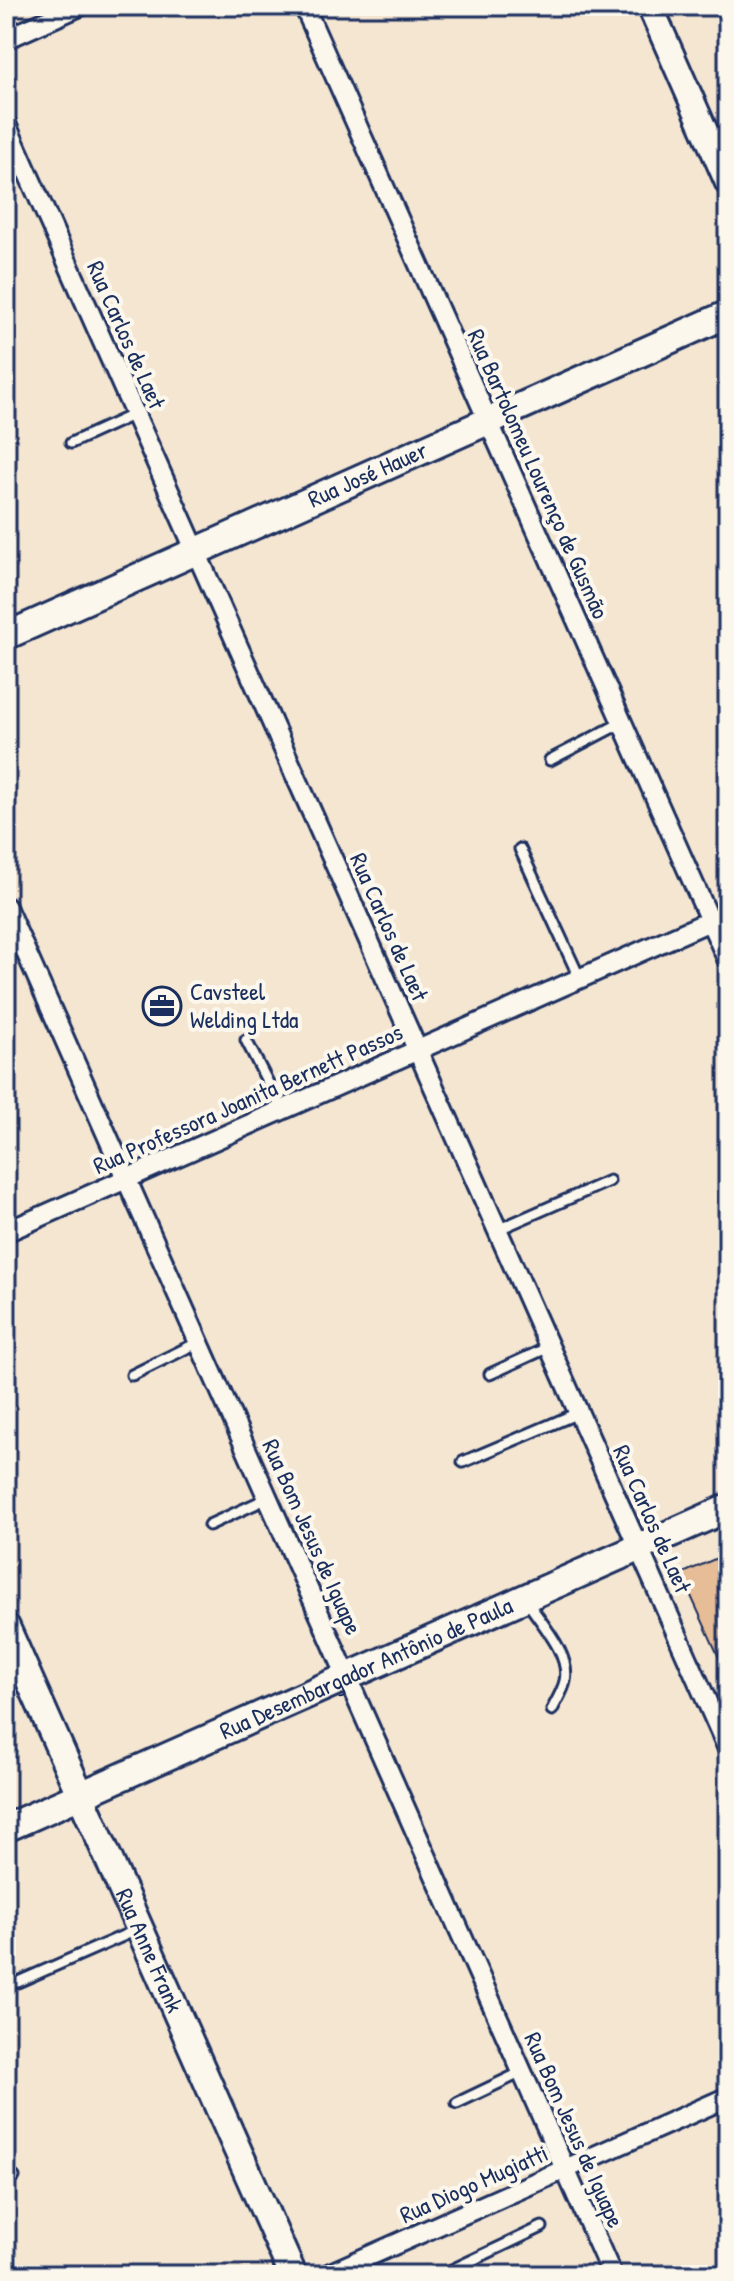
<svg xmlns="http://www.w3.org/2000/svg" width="734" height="2281" font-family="'Patrick Hand',sans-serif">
	<rect width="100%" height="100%" fill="#f5e6d2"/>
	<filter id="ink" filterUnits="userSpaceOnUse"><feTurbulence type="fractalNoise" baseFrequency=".0125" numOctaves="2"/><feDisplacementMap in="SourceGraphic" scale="16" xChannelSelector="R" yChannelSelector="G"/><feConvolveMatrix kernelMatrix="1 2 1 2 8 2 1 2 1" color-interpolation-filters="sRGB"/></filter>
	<g filter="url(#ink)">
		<path fill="#e7bd97" stroke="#1b2f5e" stroke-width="2" d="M728 1553V1661L722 1664 681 1574Z"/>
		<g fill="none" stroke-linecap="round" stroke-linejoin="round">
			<defs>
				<path id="service" d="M710 136 728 126
					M71 443 135 414
					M550 760 623 722
					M520 849 580 979
					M246 1040 282 1110
					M497 1230 609 1181
					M490 1374 549 1347
					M132 1375 199 1342
					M463 1462 578 1413
					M209 1525 268 1498
					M527 1601C540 1622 571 1654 565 1681 563 1691 556 1701 552 1710
					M18 1982 139 1929
					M457 2103 522 2072
					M6 2180 14 2177
					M441 2275 542 2227"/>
				<path id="minor" d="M304 6 728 961
					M6 39 80 6
					M6 124 728 1749
					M6 907 612 2275
					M6 1232 728 913
					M326 2275 728 2097"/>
				<path id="tertiary" d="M650 6 728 183"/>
				<g id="secondary">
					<path id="s1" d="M6 636 728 314"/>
					<path id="s2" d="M6 1627 293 2275"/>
					<path id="s3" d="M6 1828 728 1508"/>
				</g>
			</defs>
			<use href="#service" stroke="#1b2f5e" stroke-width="15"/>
			<use href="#minor" stroke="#1b2f5e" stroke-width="24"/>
			<use href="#tertiary" stroke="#1b2f5e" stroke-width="30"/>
			<use href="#secondary" stroke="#1b2f5e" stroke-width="32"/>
			<use href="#service" stroke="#fbf7ec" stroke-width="9"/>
			<use href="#minor" stroke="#fbf7ec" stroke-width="18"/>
			<use href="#tertiary" stroke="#fbf7ec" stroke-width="24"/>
			<use href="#secondary" stroke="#fbf7ec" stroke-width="26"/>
		</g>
	</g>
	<defs>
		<symbol id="office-ring" viewBox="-11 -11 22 22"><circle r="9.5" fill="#fbf7ec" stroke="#1b2f5e" stroke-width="1.5"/><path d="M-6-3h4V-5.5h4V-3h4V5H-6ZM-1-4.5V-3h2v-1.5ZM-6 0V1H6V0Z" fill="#1b2f5e"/></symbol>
	</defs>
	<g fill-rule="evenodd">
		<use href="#office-ring" x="140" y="984" width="44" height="44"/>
	</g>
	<g text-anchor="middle" stroke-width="8" stroke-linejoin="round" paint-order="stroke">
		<g font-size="24" fill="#1b2f5e" stroke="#fbf7ec">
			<text transform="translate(126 335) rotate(66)" y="8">Rua Carlos de Laet</text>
			<text transform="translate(538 474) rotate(66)" y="8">Rua Bartolomeu Lourenço de Gusmão</text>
			<text dy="8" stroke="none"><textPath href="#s1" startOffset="396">Rua José Hauer</textPath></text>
			<text transform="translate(389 927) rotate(66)" y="8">Rua Carlos de Laet</text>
			<text transform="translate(248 1099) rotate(-24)" y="8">Rua Professora Joanita Bernett Passos</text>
			<text transform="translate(652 1519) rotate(66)" y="8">Rua Carlos de Laet</text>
			<text transform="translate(312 1537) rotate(66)" y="8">Rua Bom Jesus de Iguape</text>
			<text dy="8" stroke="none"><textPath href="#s3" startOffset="394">Rua Desembargador Antônio de Paula</textPath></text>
			<text dy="8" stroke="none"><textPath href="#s2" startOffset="354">Rua Anne Frank</textPath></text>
			<text transform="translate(574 2130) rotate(66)" y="8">Rua Bom Jesus de Iguape</text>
			<text transform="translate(474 2184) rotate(-24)" y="8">Rua Diogo Mugiatti</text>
		</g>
		<g font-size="24" fill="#1b2f5e" stroke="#fbf7ec" text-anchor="start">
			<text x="190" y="1000">Cavsteel<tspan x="190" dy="28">Welding Ltda</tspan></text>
		</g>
	</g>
	<rect width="734" height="2281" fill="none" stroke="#fbf7ec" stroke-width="32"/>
	<rect x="16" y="16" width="702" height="2249" fill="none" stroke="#1b2f5e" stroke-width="3" filter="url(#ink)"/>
</svg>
